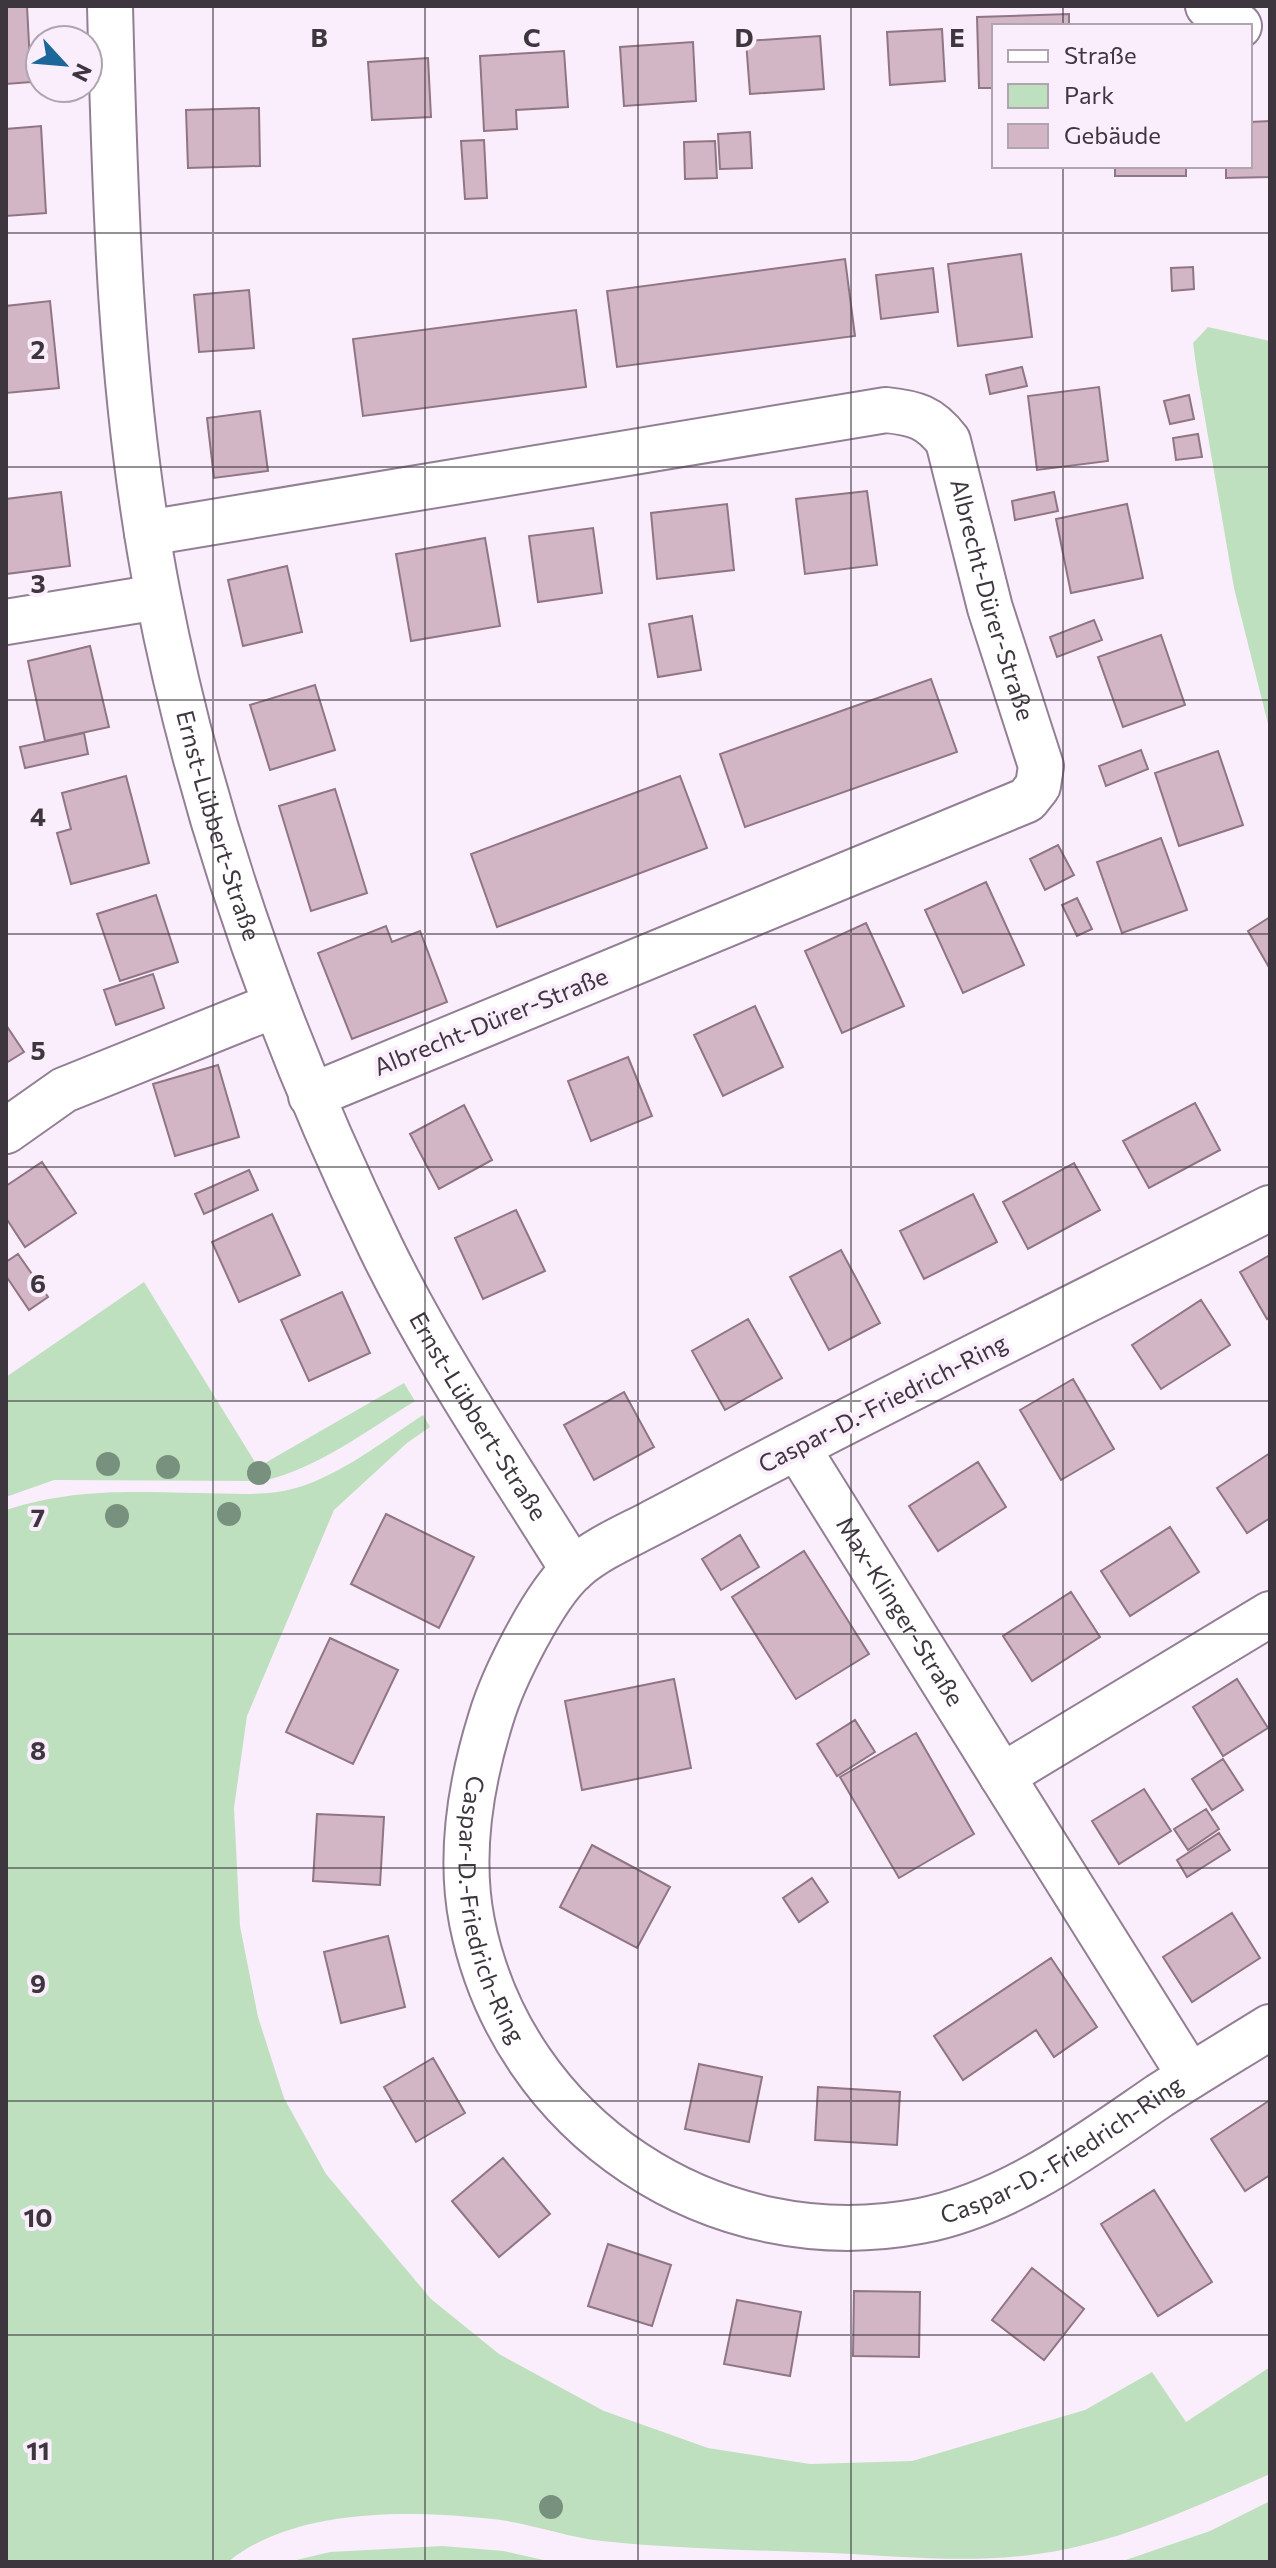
<svg xmlns="http://www.w3.org/2000/svg" width="1276" height="2568" font-family="Commissioner,sans-serif">
	<rect width="100%" height="100%" fill="#fbeefc"/>
	<path fill="#bee0bf" d="M1208 327 1270 341V732L1234 588 1197 372 1193 343Z
		M144 1282 258 1467 404 1383 415 1401C366 1431 320 1467 264 1481L54 1480 6 1497V1377Z
		M423 1415 430 1427 407 1443 334 1510 247 1716 234 1808 240 1926 258 2017 284 2098 326 2174 431 2299 499 2354 604 2411 708 2448 810 2464 912 2461 1085 2410 1152 2372 1186 2422 1270 2367V2474C1194 2507 1120 2543 1037 2554 969 2564 899 2556 831 2553 755 2550 678 2549 602 2541 568 2537 535 2525 501 2520 417 2510 296 2506 228 2562H6V1510C76 1488 127 1492 199 1493 231 1493 265 1497 296 1488 343 1474 383 1441 423 1415Z
		M1270 2501V2562H1120L1210 2531Z
		M442 2546 504 2551 552 2562H288L330 2552Z"/>
	<path fill="#d3b6c5" stroke="#907584" stroke-width="2" d="M6 6H27L31 82 6 84Z
		M1069 14V26H994V88H979L977 17Z
		M942 29 945 81 890 85 887 32Z
		M820 36 824 89 750 94 746 41Z
		M693 42 696 101 624 106 620 47Z
		M564 51 568 107 516 110 517 129 484 131 480 56Z
		M428 58 431 117 372 120 368 62Z
		M259 108 260 166 188 168 186 110Z
		M1270 121V177L1226 178V166H1250V122Z
		M41 126 46 213 6 216V129Z
		M750 132 752 168 720 169 718 134Z
		M484 140 487 198 465 199 461 141Z
		M715 141 717 178 685 179 684 142Z
		M1115 166H1186V176H1115Z
		M1021 254 1032 337 958 346 948 264Z
		M845 259 855 336 617 367 607 291Z
		M1193 267 1194 289 1172 291 1171 268Z
		M933 268 938 312 881 319 876 275Z
		M249 290 254 348 199 352 194 295Z
		M50 301 59 388 6 393V306Z
		M576 310 586 387 363 416 353 339Z
		M1022 367 1027 386 990 394 986 375Z
		M1099 387 1108 461 1037 470 1028 396Z
		M1189 395 1194 419 1170 424 1164 401Z
		M260 411 268 471 214 478 207 418Z
		M1198 434 1202 457 1176 460 1173 438Z
		M867 491 877 565 805 574 796 499Z
		M61 492 70 566 6 574V499Z
		M1054 492 1058 511 1015 520 1012 501Z
		M727 504 734 570 657 579 651 513Z
		M1127 504 1143 578 1071 593 1056 519Z
		M593 528 602 593 538 602 529 536Z
		M485 538 500 626 411 641 396 554Z
		M287 566 302 632 243 646 228 580Z
		M692 616 701 670 658 677 649 624Z
		M1094 620 1102 640 1057 657 1050 637Z
		M1161 635 1185 705 1123 727 1098 657Z
		M90 646 109 727 45 741 28 661Z
		M931 679 957 752 745 827 720 754Z
		M315 685 335 750 270 770 250 705Z
		M84 733 88 754 25 768 20 747Z
		M1141 750 1148 769 1106 786 1099 766Z
		M1218 751 1243 825 1179 846 1155 773Z
		M126 776 149 863 71 884 57 833 71 829 62 793Z
		M680 776 707 848 497 927 471 854Z
		M335 789 367 893 311 911 279 806Z
		M1161 838 1187 910 1122 933 1097 862Z
		M1058 845 1074 875 1045 890 1030 859Z
		M986 882 1024 965 963 993 925 910Z
		M156 895 178 962 120 981 97 914Z
		M1077 898 1092 929 1077 936 1062 905Z
		M1270 917V969L1248 931Z
		M866 923 904 1006 842 1033 805 951Z
		M386 926 392 942 420 931 447 1002 352 1039 318 953Z
		M153 974 164 1008 116 1025 104 990Z
		M755 1006 783 1067 723 1096 694 1035Z
		M6 1025 24 1052 6 1063Z
		M628 1057 652 1116 591 1141 568 1081Z
		M218 1065 239 1137 175 1156 153 1084Z
		M1195 1103 1220 1150 1149 1188 1123 1141Z
		M464 1105 492 1160 439 1189 410 1134Z
		M42 1162 76 1213 25 1247 6 1218V1186Z
		M1074 1163 1100 1210 1028 1249 1003 1202Z
		M249 1170 258 1190 204 1214 195 1194Z
		M973 1194 997 1242 924 1279 900 1231Z
		M516 1210 545 1271 483 1299 455 1238Z
		M272 1214 300 1275 239 1302 212 1242Z
		M841 1250 880 1323 829 1350 790 1277Z
		M18 1254 48 1297 29 1310 6 1276V1262Z
		M1270 1255V1317L1267 1319 1240 1272Z
		M342 1292 370 1353 309 1381 281 1320Z
		M1201 1300 1230 1345 1161 1389 1132 1345Z
		M748 1319 782 1378 725 1410 692 1351Z
		M1073 1379 1114 1449 1061 1480 1020 1410Z
		M624 1392 654 1447 594 1480 564 1425Z
		M1270 1453V1518L1247 1533 1217 1488Z
		M978 1462 1006 1507 938 1551 909 1506Z
		M386 1514 474 1557 439 1628 351 1584Z
		M1170 1527 1199 1572 1130 1616 1101 1571Z
		M740 1535 759 1567 721 1590 702 1559Z
		M804 1551 869 1654 796 1699 732 1597Z
		M1071 1592 1100 1637 1032 1681 1003 1636Z
		M330 1638 398 1670 353 1764 286 1732Z
		M674 1679 691 1768 582 1790 565 1701Z
		M1237 1679 1268 1728 1223 1756 1193 1707Z
		M855 1720 875 1752 837 1776 817 1744Z
		M916 1733 974 1834 899 1878 840 1777Z
		M1223 1759 1243 1790 1212 1810 1192 1779Z
		M1144 1789 1171 1831 1119 1864 1092 1821Z
		M1206 1809 1219 1829 1188 1850 1174 1829Z
		M317 1814 384 1817 380 1885 313 1881Z
		M1219 1833 1230 1850 1187 1877 1177 1860Z
		M592 1845 670 1887 637 1948 560 1907Z
		M812 1878 828 1902 799 1922 783 1898Z
		M1232 1913 1260 1958 1192 2002 1163 1957Z
		M388 1936 405 2007 341 2023 324 1952Z
		M1051 1958 1097 2027 1054 2057 1036 2030 963 2080 934 2036Z
		M433 2058 465 2113 416 2142 384 2087Z
		M699 2064 762 2077 749 2142 685 2129Z
		M818 2087 900 2092 897 2145 815 2140Z
		M1270 2100V2175L1245 2191 1211 2139Z
		M503 2158 550 2214 499 2257 452 2201Z
		M1154 2190 1212 2282 1158 2316 1101 2224Z
		M608 2244 671 2265 652 2326 588 2306Z
		M1032 2268 1084 2309 1044 2360 992 2320Z
		M854 2291 920 2292 919 2357 853 2356Z
		M737 2300 801 2312 790 2376 724 2364Z"/>
	<g fill="none" stroke-linecap="round" stroke-linejoin="round">
		<defs>
			<g id="minor">
				<path id="s1" d="M110 6C115 203 120 401 158 595 202 821 280 1040 381 1248 435 1359 507 1464 573 1570"/>
				<path d="M1208 6 1239 26"/>
				<path id="s2" d="M147 533 886 410C915 413 930 417 948 441L990 608 1041 766 1038 786 1027 800 311 1096"/>
				<path d="M6 622 158 597"/>
				<path d="M6 1131 64 1090 275 1005"/>
				<path id="s3" d="M1270 1208C1102 1293 933 1376 766 1463 727 1483 689 1504 650 1524 625 1537 597 1549 575 1568 544 1595 503 1678 491 1718 471 1782 459 1856 472 1922 513 2128 715 2260 920 2221 1009 2204 1086 2146 1159 2096 1196 2072 1233 2050 1270 2027"/>
				<path id="s4" d="M797 1447 1002 1776 1270 1614"/>
				<path d="M1002 1776 1190 2076"/>
			</g>
		</defs>
		<use href="#minor" stroke="#937f95" stroke-width="48"/>
		<use href="#minor" stroke="#fff" stroke-width="44"/>
	</g>
	<g fill="#78917e">
		<circle cx="108" cy="1464" r="12"/>
		<circle cx="168" cy="1467" r="12"/>
		<circle cx="259" cy="1473" r="12"/>
		<circle cx="229" cy="1514" r="12"/>
		<circle cx="117" cy="1516" r="12"/>
		<circle cx="551" cy="2507" r="12"/>
	</g>
	<path fill="none" stroke="#3e363f" stroke-width="2" stroke-opacity="0.55" d="M213 6V2562M425 6V2562M638 6V2562M851 6V2562M1063 6V26M1063 166V2562M6 233H1270M6 467H1270M6 700H1270M6 934H1270M6 1167H1270M6 1401H1270M6 1634H1270M6 1868H1270M6 2101H1270M6 2335H1270"/>
	<g text-anchor="middle" stroke-width="8" stroke-linejoin="round" paint-order="stroke">
		<g font-size="24" fill="#3e363f" stroke="#fbeefc">
			<text dy="8" stroke="none"><textPath href="#s2" startOffset="986">Albrecht-Dürer-Straße</textPath></text>
			<text dy="8" stroke="none"><textPath href="#s1" startOffset="830">Ernst-Lübbert-Straße</textPath></text>
			<text transform="translate(491 1022) rotate(-22)" y="8">Albrecht-Dürer-Straße</text>
			<text transform="translate(883 1404) rotate(-27)" y="8">Caspar-D.-Friedrich-Ring</text>
			<text dy="8" stroke="none"><textPath href="#s1" startOffset="1478">Ernst-Lübbert-Straße</textPath></text>
			<text dy="8" stroke="none"><textPath href="#s4" startOffset="194">Max-Klinger-Straße</textPath></text>
			<text dy="8" stroke="none"><textPath href="#s3" startOffset="1154">Caspar-D.-Friedrich-Ring</textPath></text>
			<text dy="8" stroke="none"><textPath href="#s3" startOffset="1920">Caspar-D.-Friedrich-Ring</textPath></text>
		</g>
	</g>
	<g font-size="26" text-anchor="middle" font-weight="bold" fill="#3e363f" stroke="#fbeefc" stroke-width="8" stroke-linejoin="round" paint-order="stroke">
		<text x="319" y="47">B</text>
		<text x="532" y="47">C</text>
		<text x="744" y="47">D</text>
		<text x="957" y="47">E</text>
		<text x="38" y="359">2</text>
		<text x="38" y="593">3</text>
		<text x="38" y="826">4</text>
		<text x="38" y="1060">5</text>
		<text x="38" y="1293">6</text>
		<text x="38" y="1527">7</text>
		<text x="38" y="1760">8</text>
		<text x="38" y="1993">9</text>
		<text x="38" y="2227">10</text>
		<text x="38" y="2460">11</text>
	</g>
	<rect width="1276" height="2568" fill="none" stroke="#3e363f" stroke-width="16"/>
	<rect x="992" y="24" width="260" height="144" fill="#fbeefc" stroke="#afa4b0" stroke-width="2"/>
	<rect x="1008" y="50" width="40" height="12" fill="#ffffff" stroke="#afa4b0" stroke-width="2"/>
	<text x="1064" y="64" font-size="24" fill="#3e363f">Straße</text>
	<rect x="1008" y="84" width="40" height="24" fill="#bee0bf" stroke="#afa4b0" stroke-width="2"/>
	<text x="1064" y="104" font-size="24" fill="#3e363f">Park</text>
	<rect x="1008" y="124" width="40" height="24" fill="#d3b6c5" stroke="#afa4b0" stroke-width="2"/>
	<text x="1064" y="144" font-size="24" fill="#3e363f">Gebäude</text>
	<g transform="translate(64 64) rotate(116)"><circle r="38" fill="#fbeefc" stroke="#afa4b0" stroke-width="2"/>
	<path d="M0-6L14 30L0 20L-14 30Z" fill="#1c679a"/>
	<text y="-12" font-size="22" font-weight="bold" text-anchor="middle" fill="#3e363f">N</text>
	</g>
</svg>
